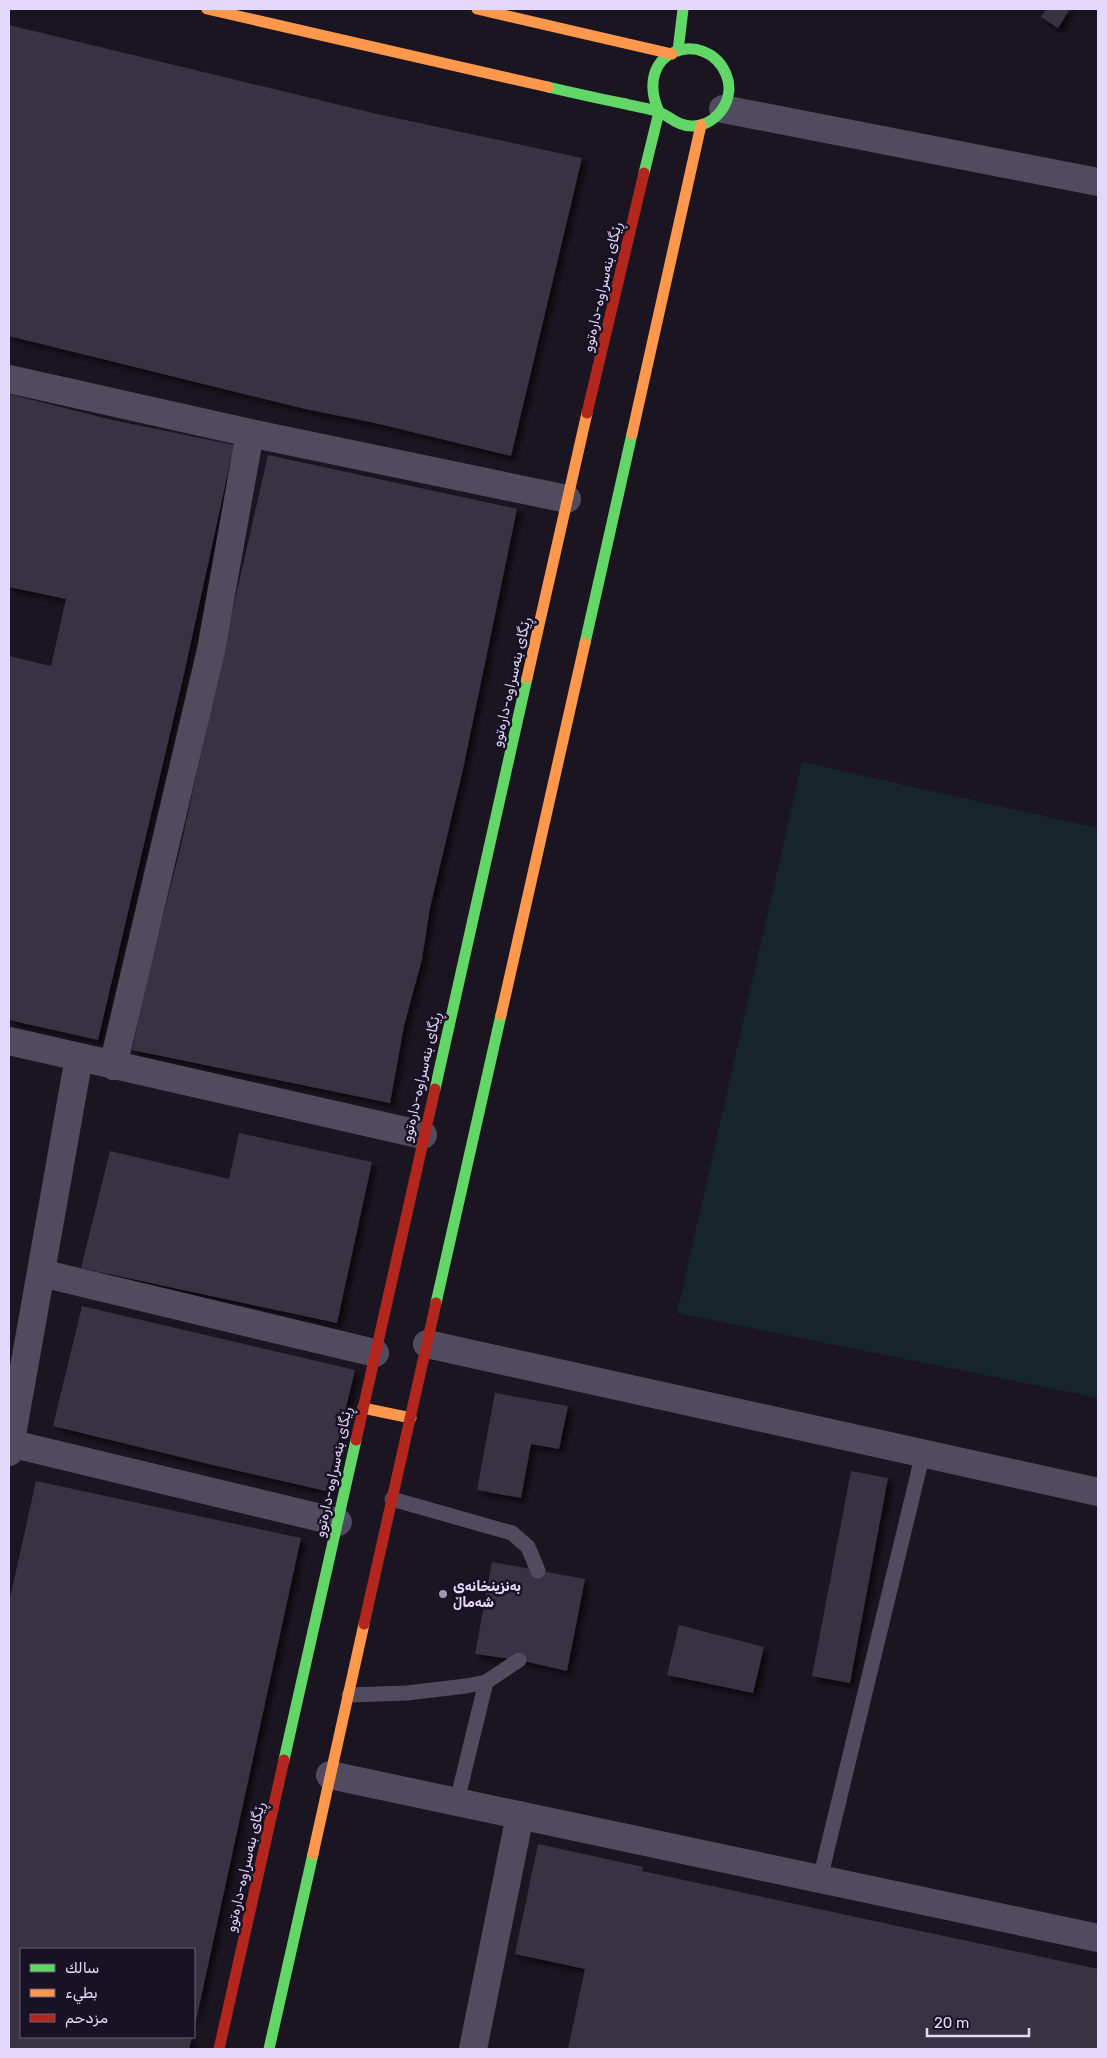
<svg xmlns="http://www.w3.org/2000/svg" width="1107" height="2058" font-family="Rubik,Vazirmatn,sans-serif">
	<defs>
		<filter id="shadow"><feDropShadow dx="4.5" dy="4.5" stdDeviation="2.5" flood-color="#0009"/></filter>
	</defs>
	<rect width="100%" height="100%" fill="#1a1520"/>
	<path fill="#16252b" d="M802 762 1098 828V1398L677 1313Z"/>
	<path fill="#393342" filter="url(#shadow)" d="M1046 9H1070L1058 28 1041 17Z
		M9 25 377 114 582 158 511 456 375 423 305 409 9 336Z
		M9 394 112 420 234 445 184 674 98 1040 9 1020V656L51 666 66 599 9 587Z
		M268 455 517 509 463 769 430 908 422 959 404 1026 390 1103 132 1050 148 974 180 850 224 648Z
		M239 1133 372 1162 337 1323 81 1268 110 1151 229 1179Z
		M82 1306 355 1370 326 1491 217 1466 53 1426Z
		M495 1393 568 1406 559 1449 531 1444 521 1498 477 1490Z
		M851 1471 888 1478 850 1683 812 1676Z
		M36 1481 301 1538 195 2025 194 1949H21V2037H192L189 2049H9V1603Z
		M492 1562 585 1579 567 1671 519 1660 475 1654Z
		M679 1625 764 1647 753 1693 667 1675Z
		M538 1844 643 1867 642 1871 1098 1969V2049H568L585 1969 515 1954Z"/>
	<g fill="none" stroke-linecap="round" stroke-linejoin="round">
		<path stroke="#514b5f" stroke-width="15" d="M392 1499 512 1533 528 1547 538 1571
			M349 1695 407 1693 466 1686 486 1682 519 1660
			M457 1801 486 1682
			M820 1879 923 1453"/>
		<path stroke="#514b5f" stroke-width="28" d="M723 109 1098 182
			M9 379 250 433 567 499
			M9 1041 423 1135
			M113 1066 211 650 250 433
			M41 1273 375 1353
			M427 1344 1098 1492
			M9 1443 338 1522
			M9 1452 79 1057
			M330 1775 1098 1938
			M473 2049 520 1815"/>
		<path stroke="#63d668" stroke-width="11" d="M678 51 683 9
			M548 87C574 93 600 99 626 104 636 107 649 108 659 112 671 117 679 127 694 126 719 124 736 97 726 74 707 28 631 48 659 112
			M644 173 659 112
			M585 643 632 434
			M435 1089 527 678
			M436 1303 501 1015
			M284 1760 356 1440
			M269 2049 313 1854"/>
		<path stroke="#ff974d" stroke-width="11" d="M207 9 548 87
			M477 9 672 54
			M632 434 701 125
			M527 678 587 413
			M501 1015 585 643
			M363 1408 411 1418
			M313 1854 364 1624"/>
		<path stroke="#b3261e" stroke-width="11" d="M587 413 644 173
			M356 1440 435 1089
			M364 1624 436 1303
			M219 2049 284 1760"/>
	</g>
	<circle fill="#9d94ae" stroke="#191124" stroke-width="2" cx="443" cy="1594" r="5"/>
	<g text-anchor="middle" stroke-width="5" stroke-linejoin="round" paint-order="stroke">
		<g font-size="14" fill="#e4d8fb" stroke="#191124">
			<text transform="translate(602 287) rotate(-77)" y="5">ڕێگای بنەسراوە-دارەتوو</text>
			<text transform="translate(511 682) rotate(-77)" y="5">ڕێگای بنەسراوە-دارەتوو</text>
			<text transform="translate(421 1077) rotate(-77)" y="5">ڕێگای بنەسراوە-دارەتوو</text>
			<text transform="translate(333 1472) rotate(-78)" y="5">ڕێگای بنەسراوە-دارەتوو</text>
			<text transform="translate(245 1867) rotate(-77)" y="5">ڕێگای بنەسراوە-دارەتوو</text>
		</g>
		<g font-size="14" font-weight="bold" fill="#e4d8fb" stroke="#191124" text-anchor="start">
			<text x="453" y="1591">بەنزینخانەی<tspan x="453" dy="16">شەماڵ</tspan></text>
		</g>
	</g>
	<rect width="1107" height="2058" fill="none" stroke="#e4d8fb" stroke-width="20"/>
	<rect x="20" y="1948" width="175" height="90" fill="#191124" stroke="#6a617a"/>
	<rect x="30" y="1964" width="25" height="8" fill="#63d668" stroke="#6a617a"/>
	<text x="65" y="1973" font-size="15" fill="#e4d8fb">سالك</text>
	<rect x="30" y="1989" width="25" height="8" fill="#ff974d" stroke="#6a617a"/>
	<text x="65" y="1998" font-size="15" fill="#e4d8fb">بطيء</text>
	<rect x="30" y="2014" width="25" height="8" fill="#b3261e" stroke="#6a617a"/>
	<text x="65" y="2023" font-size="15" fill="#e4d8fb">مزدحم</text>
	<path d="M927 2028v8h102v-8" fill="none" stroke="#e4d8fb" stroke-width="2.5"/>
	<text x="934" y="2028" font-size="15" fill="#e4d8fb" stroke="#191124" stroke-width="4" paint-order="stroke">20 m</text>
</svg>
